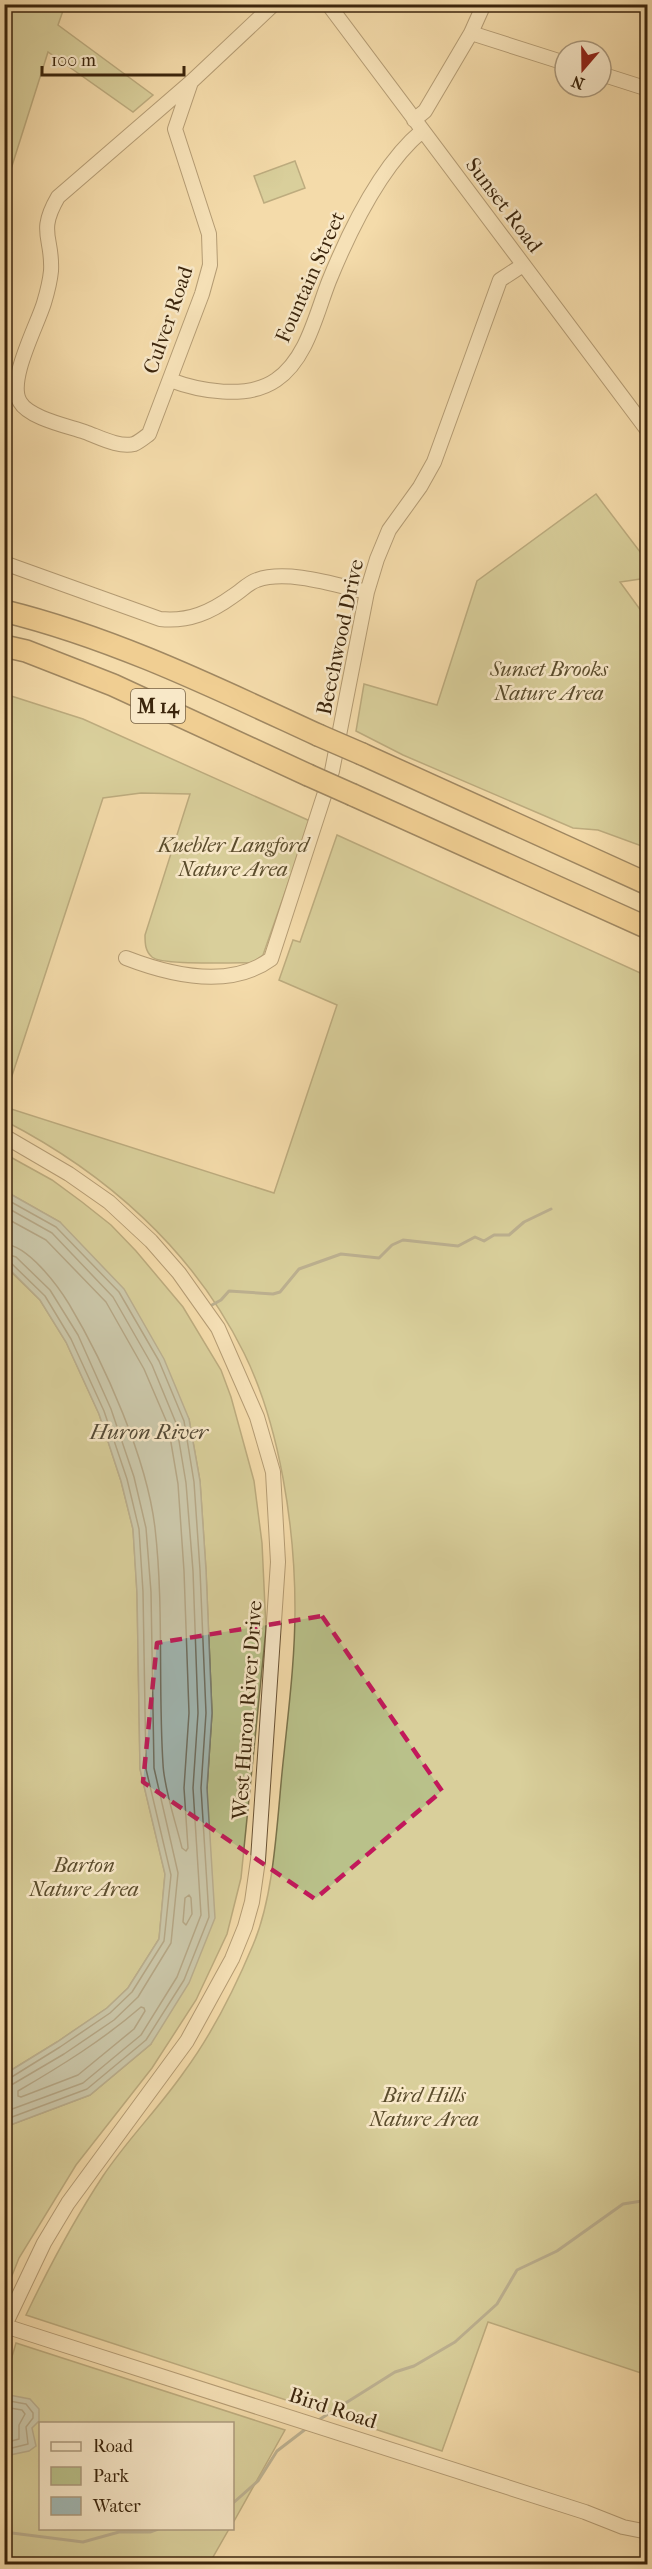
<svg xmlns="http://www.w3.org/2000/svg" width="652" height="2569" font-family="'IM FELL French Canon',serif">
	<rect width="100%" height="100%" fill="#f4dbaa"/>
	<filter id="stains"><feTurbulence type="fractalNoise" baseFrequency=".00333" numOctaves="4"/><feColorMatrix values="0 0 0 0 .2 0 0 0 0 .09 0 0 0 0 .02 0 0 0 .5 -.17"/></filter>
	<radialGradient id="worn" r=".72"><stop offset=".6" stop-color="#630" stop-opacity="0"/><stop offset="1" stop-color="#630" stop-opacity=".3"/></radialGradient>
	<path fill="#b9c18a" stroke="#7a734b" stroke-width="1.5" d="M5 4 65 5 58 25 153 95 133 112 48 52 5 188Z
		M295 161 305 188 264 203 254 176Z
		M596 494 647 561V578L620 582 647 619V848L598 830 573 828 403 755 356 731 364 684 437 705 477 581Z
		M5 694 83 719 310 821 263 955 252 963C233 962 163 966 152 957 145 951 145 943 145 935L190 794 141 793 103 798 5 1097Z
		M337 835 647 976V2375L488 2322 442 2451 26 2315C49 2267 74 2220 103 2176 127 2140 159 2108 184 2072 212 2034 235 1988 253 1945 276 1891 277 1813 284 1754 289 1706 295 1658 295 1609 295 1528 280 1426 244 1353 193 1250 106 1173 5 1121V1107L274 1193 337 1005 279 980 293 940 300 942Z
		M5 1154 52 1180 82 1202 111 1225 136 1251 183 1307 221 1370 231 1397 254 1481 262 1543 266 1629 241 1878 227 1934 196 2000 152 2068 76 2165 19 2258 5 2293V2127L90 2095 151 2044 207 1788 212 1713 206 1570 200 1481 189 1419 60 1222 5 1191Z
		M4 1265 40 1300 66 1342 99 1414 121 1481 133 1529 137 1593 140 1769 165 1874 159 1939 128 1988 107 2008 57 2042 5 2074Z
		M16 2343 285 2430 233 2523 232 2424H40V2528L229 2529 209 2564H10L4 2551V2384Z"/>
	<path fill="#a1b8b4" stroke="#787d71" stroke-width="1.5" d="M5 1191 60 1222 124 1289 164 1359 189 1419 200 1481 206 1570 212 1713 207 1788 215 1918 189 1983 151 2044 90 2095 5 2127V2074L57 2042 107 2008 128 1988 159 1939 165 1874 140 1769 137 1593 133 1529 121 1481 99 1414 66 1342 40 1300 5 1265Z
		M4 2394 30 2399 39 2409V2421L32 2428 36 2446 29 2451 5 2456Z"/>
	<g fill="none" stroke-linecap="round" stroke-linejoin="round">
		<path stroke="#6e6e60" stroke-width="1.5" d="M4 1198 56 1227 119 1292 159 1361 184 1421 194 1482 200 1570 206 1713 201 1788 209 1917 184 1980 146 2040 87 2089 4 2120
			M4 1206 52 1233 113 1297 152 1365 176 1423 186 1483 193 1571 198 1713 193 1788 201 1915 177 1977 141 2035 83 2083 4 2112
			M4 1217 46 1240 106 1302 144 1369 168 1425 178 1484 184 1571 189 1713 184 1788 188 1848 186 1851 182 1848C176 1823 164 1789 163 1764 158 1686 164 1606 155 1528 147 1459 105 1364 69 1304 58 1286 28 1245 4 1244
			M4 1253 16 1257 50 1290 78 1335 111 1409 134 1477 146 1528 151 1592 154 1768 178 1873 171 1943 138 1997 114 2020 64 2054 13 2084 4 2086
			M4 1261 11 1263 45 1296 71 1339 104 1411 127 1479 139 1529 143 1592 146 1769 171 1875 164 1941 132 1992 110 2013 60 2047 10 2078H4
			M189 1895 191 1898 192 1914 186 1925 183 1922 185 1898Z
			M141 2007 144 2008 145 2011 134 2029 78 2075 21 2097 18 2096V2091C61 2066 103 2040 141 2007Z
			M4 2400 26 2404 33 2413V2418L26 2427 28 2444 4 2450
			M4 2407 22 2410 25 2414 19 2425V2439L4 2443"/>
		<path stroke="#787d71" stroke-width="3" d="M212 1305 221 1300 229 1291 273 1294 280 1292 299 1269 341 1254 379 1258 392 1245 403 1240 458 1246 475 1237 484 1241 494 1235H509L524 1222 551 1209
			M317 2421 395 2372 414 2366 455 2342 497 2304 517 2270 557 2251 623 2204 648 2200
			M232 2504 258 2481 277 2451 307 2428
			M4 2532 83 2542 119 2532H150L161 2528"/>
		<defs>
			<path id="minor" d="M328 4 648 431
				M471 33 565 63
				M601 74 648 89
				M191 82 175 129 209 234 210 265 202 294 149 434C145 437 139 442 134 444 119 448 99 437 85 432 68 426 29 418 20 402 7 381 37 326 44 303 47 293 50 281 51 271 53 237 37 233 58 197L191 82 274 4
				M414 120 425 111 471 33 484 4
				M170 380C199 391 247 400 276 380 307 359 316 314 329 281 349 232 381 165 422 131
				M4 563 160 619C189 622 211 612 233 596 241 591 248 583 257 580 287 569 336 585 367 592
				M126 958C170 975 230 989 271 959L332 771 367 592 377 559 389 530 420 487 434 462 500 280 523 265
				M4 1136 69 1174 109 1202 151 1241 179 1273 218 1328 257 1417 273 1472 278 1562 258 1860 252 1902 245 1927 232 1959 187 2041 68 2203 44 2243 4 2327
				M5 2326 585 2512 623 2527 648 2532"/>
			<path id="highway" d="M4 611C114 638 216 688 318 735
				M4 646 26 651 113 685 308 775
				M362 754 648 884
				M353 795 648 928"/>
		</defs>
		<use href="#minor" stroke="#695234" stroke-width="16"/>
		<use href="#highway" stroke="#3b250c" stroke-width="24"/>
		<use href="#minor" stroke="#f8e8c8" stroke-width="14"/>
		<use href="#highway" stroke="#eabe75" stroke-width="21"/>
		<defs>
			<path id="highway-bridge" d="M318 735 362 754
				M308 775 353 795"/>
		</defs>
		<use href="#highway-bridge" stroke="#3b250c" stroke-width="24" stroke-linecap="butt"/>
		<use href="#highway-bridge" stroke="#eabe75" stroke-width="21"/>
	</g>
	<path d="M0 0H652V2569H0ZM322 1616 442 1791 315 1899 143 1782 157 1643Z" fill="#f4dbaa" fill-opacity=".55" fill-rule="evenodd"/>
	<path fill="none" stroke="#c2185b" stroke-width="4.5" stroke-dasharray="12 8" stroke-linejoin="round" d="M322 1616 442 1791 315 1899 143 1782 157 1643Z"/>
	<g text-anchor="middle" stroke-width="5" stroke-linejoin="round" paint-order="stroke">
		<rect fill="#f8e8c8" stroke="#746044" stroke-width="1.5" x="131" y="689" width="54" height="34" rx="4.5"/>
		<g font-size="20" font-weight="bold" fill="#3b250c">
			<text x="158" y="713">M 14</text>
		</g>
		<g font-size="21" fill="#3b250c" stroke="#f8e8c8">
			<text transform="translate(504 205) rotate(53)" y="7">Sunset Road</text>
			<text transform="translate(310 277) rotate(-66)" y="7">Fountain Street</text>
			<text transform="translate(168 320) rotate(-71)" y="7">Culver Road</text>
			<text transform="translate(340 637) rotate(-78)" y="7">Beechwood Drive</text>
			<text transform="translate(247 1710) rotate(-86)" y="7">West Huron River Drive</text>
			<text transform="translate(333 2408) rotate(18)" y="7">Bird Road</text>
		</g>
		<g font-size="21" font-style="italic" fill="#5a4c2c" stroke="#f8e8c8">
			<text x="549" y="676">Sunset Brooks<tspan x="549" dy="24">Nature Area</tspan></text>
			<text x="233" y="852">Kuebler Langford<tspan x="233" dy="24">Nature Area</tspan></text>
			<text x="84" y="1872">Barton<tspan x="84" dy="24">Nature Area</tspan></text>
			<text x="424" y="2102">Bird Hills<tspan x="424" dy="24">Nature Area</tspan></text>
		</g>
		<g font-size="22" font-style="italic" fill="#544a36" stroke="#f8e8c8">
			<text x="149" y="1439">Huron River</text>
		</g>
	</g>
	<rect width="652" height="2569" fill="none" stroke="#f4dbaa" stroke-width="24"/>
	<rect x="6" y="6" width="640" height="2557" fill="none" stroke="#3b250c" stroke-width="3"/>
	<rect x="12" y="12" width="628" height="2545" fill="none" stroke="#3b250c" stroke-width="1.5"/>
	<rect x="39" y="2422" width="195" height="108" fill="#f8e8c8" stroke="#ac9a7d" stroke-width="1.5"/>
	<rect x="51" y="2442" width="30" height="9" fill="#f8e8c8" stroke="#ac9a7d" stroke-width="1.5"/>
	<text x="93" y="2452" font-size="18" fill="#3b250c">Road</text>
	<rect x="51" y="2467" width="30" height="18" fill="#b9c18a" stroke="#ac9a7d" stroke-width="1.5"/>
	<text x="93" y="2482" font-size="18" fill="#3b250c">Park</text>
	<rect x="51" y="2497" width="30" height="18" fill="#a1b8b4" stroke="#ac9a7d" stroke-width="1.5"/>
	<text x="93" y="2512" font-size="18" fill="#3b250c">Water</text>
	<g transform="translate(583 69) rotate(200)"><circle r="28" fill="#f8e8c8" stroke="#ac9a7d" stroke-width="1.5"/>
	<path d="M0-4.5L10 22L0 15L-10 22Z" fill="#8f2418"/>
	<text y="-9" font-size="16" font-weight="bold" text-anchor="middle" fill="#3b250c">N</text>
	</g>
	<path d="M42 66v9h142v-9" fill="none" stroke="#3b250c" stroke-width="3"/>
	<text x="51" y="66" font-size="18" fill="#3b250c" stroke="#f8e8c8" stroke-width="4.5" paint-order="stroke">100 m</text>
	<rect width="100%" height="100%" filter="url(#stains)"/>
	<rect width="100%" height="100%" fill="url(#worn)"/>
</svg>
